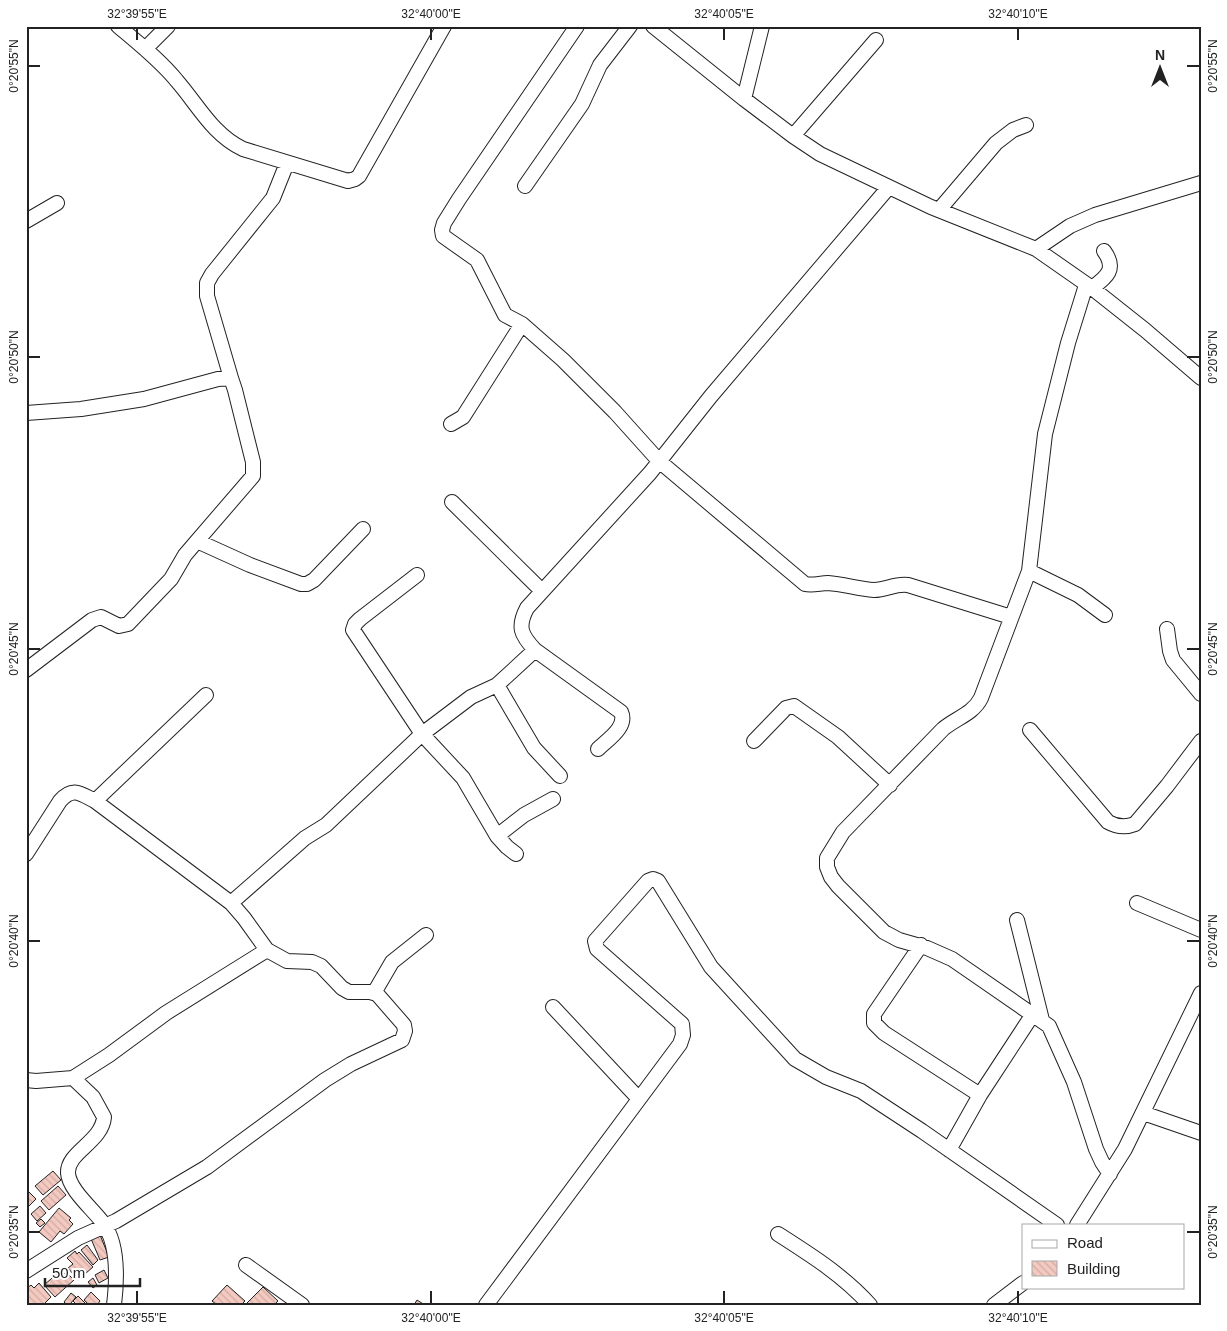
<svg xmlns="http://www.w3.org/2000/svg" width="1227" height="1331" font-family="Arial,sans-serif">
	<defs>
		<pattern id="building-back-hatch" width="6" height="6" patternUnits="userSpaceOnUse" patternTransform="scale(1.25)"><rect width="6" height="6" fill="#f3c9c0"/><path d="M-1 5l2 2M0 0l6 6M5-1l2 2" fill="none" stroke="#d0aca5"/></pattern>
	</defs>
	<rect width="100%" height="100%" fill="#fff"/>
	<path fill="url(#building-back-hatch)" stroke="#222" d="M53 1171 61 1180 43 1195 35 1186Z
		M58 1186 66 1195 49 1210 41 1201Z
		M28 1191 36 1199 26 1209V1193Z
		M40 1206 46 1213 37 1221 31 1214Z
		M59 1208 71 1218 69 1220 73 1224 64 1234 60 1231 51 1242 39 1232Z
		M41 1219 45 1223 40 1227 36 1223Z
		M98 1230 109 1257 100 1260 89 1234Z
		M87 1245 98 1260 93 1265 81 1250Z
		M75 1251 77 1254 79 1252 93 1267 78 1280 68 1268 73 1264 67 1258Z
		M104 1270 108 1278 99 1283 95 1275Z
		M59 1272 62 1276 65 1273 67 1276 69 1275 74 1280 55 1297 44 1285Z
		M93 1278 97 1285 93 1288 88 1282Z
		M39 1283 51 1297 43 1305H26V1297L28 1295 26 1289 31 1285 34 1288Z
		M227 1285 245 1301 241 1305H217L212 1301Z
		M263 1287 278 1301 274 1305H249L247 1303Z
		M91 1292 100 1301 97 1305H89L84 1300Z
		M71 1293 76 1297 71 1303 72 1305H67L64 1302Z
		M78 1296 87 1305H77L73 1301Z
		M417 1300 425 1305H414Z"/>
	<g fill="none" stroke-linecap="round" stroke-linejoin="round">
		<defs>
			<path id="minor" d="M118 26C138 43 160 60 177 81 198 105 213 135 243 149L348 181 355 179 359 176 444 26
				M577 26 459 199 444 223 442 230 443 236 477 260 505 315 522 324 563 360 615 412 659 461 805 584C813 586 820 583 828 583 843 584 859 589 874 590 887 590 895 583 908 585L1011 617
				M653 26 744 99 793 136 820 154 931 207 1036 249 1092 288 1145 330 1201 378
				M145 49 168 26
				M744 99 762 26
				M793 136 876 40
				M525 186 582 104 600 65 630 26
				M939 210 996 143 1013 130 1026 125
				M26 221 57 203
				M1036 249 1070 226 1095 215 1201 183
				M1086 285 1068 343 1045 434 1029 571 981 698C973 714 956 718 943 729L843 832 827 858V867L831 877 838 886 884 932 899 940 927 948 952 959 1049 1026 1074 1082 1096 1149 1102 1162 1110 1174
				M1092 288C1107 277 1117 269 1104 251
				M231 378 207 296V283L212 274 273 198 287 163
				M26 413 81 409 144 399 218 379 231 378 235 390 253 462V476L197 541 250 565 301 584H307L314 580 363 529
				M451 424 463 417 522 324
				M452 502 542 591
				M1029 571 1078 595 1105 615
				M417 575 360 619 355 624 353 630 422 734 463 778 497 836 507 847 516 854
				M1167 629 1170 651 1173 660 1201 694
				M535 650 621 712C628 727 607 740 598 749
				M26 670 92 620 101 617 119 626 128 624 171 579 185 555 197 541
				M497 685 534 748 560 776
				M1030 730 1108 822C1117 827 1125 828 1135 824L1167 786 1201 741
				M754 741 786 708 794 706 838 737 890 785
				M95 801 206 695
				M497 836 524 815 553 799
				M26 854 60 801C73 786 81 794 95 801L231 903
				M1137 903 1201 930
				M1017 920 1042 1020
				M921 945 874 1014V1023L884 1033 980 1095
				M374 993 392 962 426 935
				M553 1007 639 1099
				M73 1078 93 1097 104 1117C102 1142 67 1152 68 1173 69 1190 94 1210 103 1223 119 1244 117 1280 114 1305
				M26 1080 36 1081 73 1078 109 1055 166 1013 267 950 244 918 231 903 305 838 326 825 422 734 471 697 497 685 535 650C521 635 517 627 527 608L650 473 711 396 889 187
				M1143 1113 1201 1133
				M949 1150 980 1095 1033 1014
				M1077 1225 1125 1149 1201 993
				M778 1234C811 1255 844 1276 870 1305
				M246 1265 302 1305
				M26 1271 78 1238 116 1221 207 1167 325 1080 351 1064 402 1040 405 1031 404 1025 377 994 370 992H349L342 988 321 966 312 962 287 961 267 950
				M486 1305 680 1044 683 1035 682 1024 597 949 595 941 648 881 653 879 658 881 711 967 795 1059 826 1077 861 1091 922 1131 1057 1225
				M994 1305 1023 1283"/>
		</defs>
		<use href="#minor" stroke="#222" stroke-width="16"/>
		<use href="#minor" stroke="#fff" stroke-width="14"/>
	</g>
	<path fill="none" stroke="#222" stroke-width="2" d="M137 28V40M431 28V40M724 28V40M1018 28V40M28 66H40M1187 66H1200M28 357H40M1187 357H1200M28 649H40M1187 649H1200M28 941H40M1187 941H1200M28 1232H40M1187 1232H1200M137 1291V1304M431 1291V1304M724 1291V1304M1018 1291V1304"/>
	<rect width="1227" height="1331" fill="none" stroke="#ffffff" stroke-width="55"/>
	<rect x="1022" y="1224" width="162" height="65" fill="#ffffff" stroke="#a7a7a7"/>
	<rect x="1032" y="1240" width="25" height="8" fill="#ffffff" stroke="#a7a7a7"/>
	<text x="1067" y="1248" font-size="15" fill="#222222">Road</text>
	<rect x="1032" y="1261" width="25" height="15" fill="url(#building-back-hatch)" stroke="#a7a7a7"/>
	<text x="1067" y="1274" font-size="15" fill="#222222">Building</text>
	<g transform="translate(1160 68)" stroke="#ffffff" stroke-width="4" paint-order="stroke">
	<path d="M0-4L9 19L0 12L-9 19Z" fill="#222222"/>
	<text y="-8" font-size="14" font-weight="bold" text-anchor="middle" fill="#222222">N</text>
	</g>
	<path d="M45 1278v8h95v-8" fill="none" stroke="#222222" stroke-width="2.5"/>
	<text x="52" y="1278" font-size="15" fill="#222222" stroke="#ffffff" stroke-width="4" paint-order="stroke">50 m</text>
	<rect x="28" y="28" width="1172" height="1276" fill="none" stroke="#222" stroke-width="2"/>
	<g font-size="12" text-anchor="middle" fill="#222">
		<text x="137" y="18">32°39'55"E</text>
		<text x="431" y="18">32°40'00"E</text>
		<text x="724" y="18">32°40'05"E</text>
		<text x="1018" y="18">32°40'10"E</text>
		<text transform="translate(14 66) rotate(-90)" y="4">0°20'55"N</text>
		<text transform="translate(1213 66) rotate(-90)" y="4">0°20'55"N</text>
		<text transform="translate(14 357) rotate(-90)" y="4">0°20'50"N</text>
		<text transform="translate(1213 357) rotate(-90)" y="4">0°20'50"N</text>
		<text transform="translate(14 649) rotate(-90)" y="4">0°20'45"N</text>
		<text transform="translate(1213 649) rotate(-90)" y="4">0°20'45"N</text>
		<text transform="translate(14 941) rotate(-90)" y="4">0°20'40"N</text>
		<text transform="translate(1213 941) rotate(-90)" y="4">0°20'40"N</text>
		<text transform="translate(14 1232) rotate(-90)" y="4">0°20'35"N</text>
		<text transform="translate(1213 1232) rotate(-90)" y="4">0°20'35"N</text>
		<text x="137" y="1322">32°39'55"E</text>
		<text x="431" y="1322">32°40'00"E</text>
		<text x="724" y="1322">32°40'05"E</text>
		<text x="1018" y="1322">32°40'10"E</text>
	</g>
</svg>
